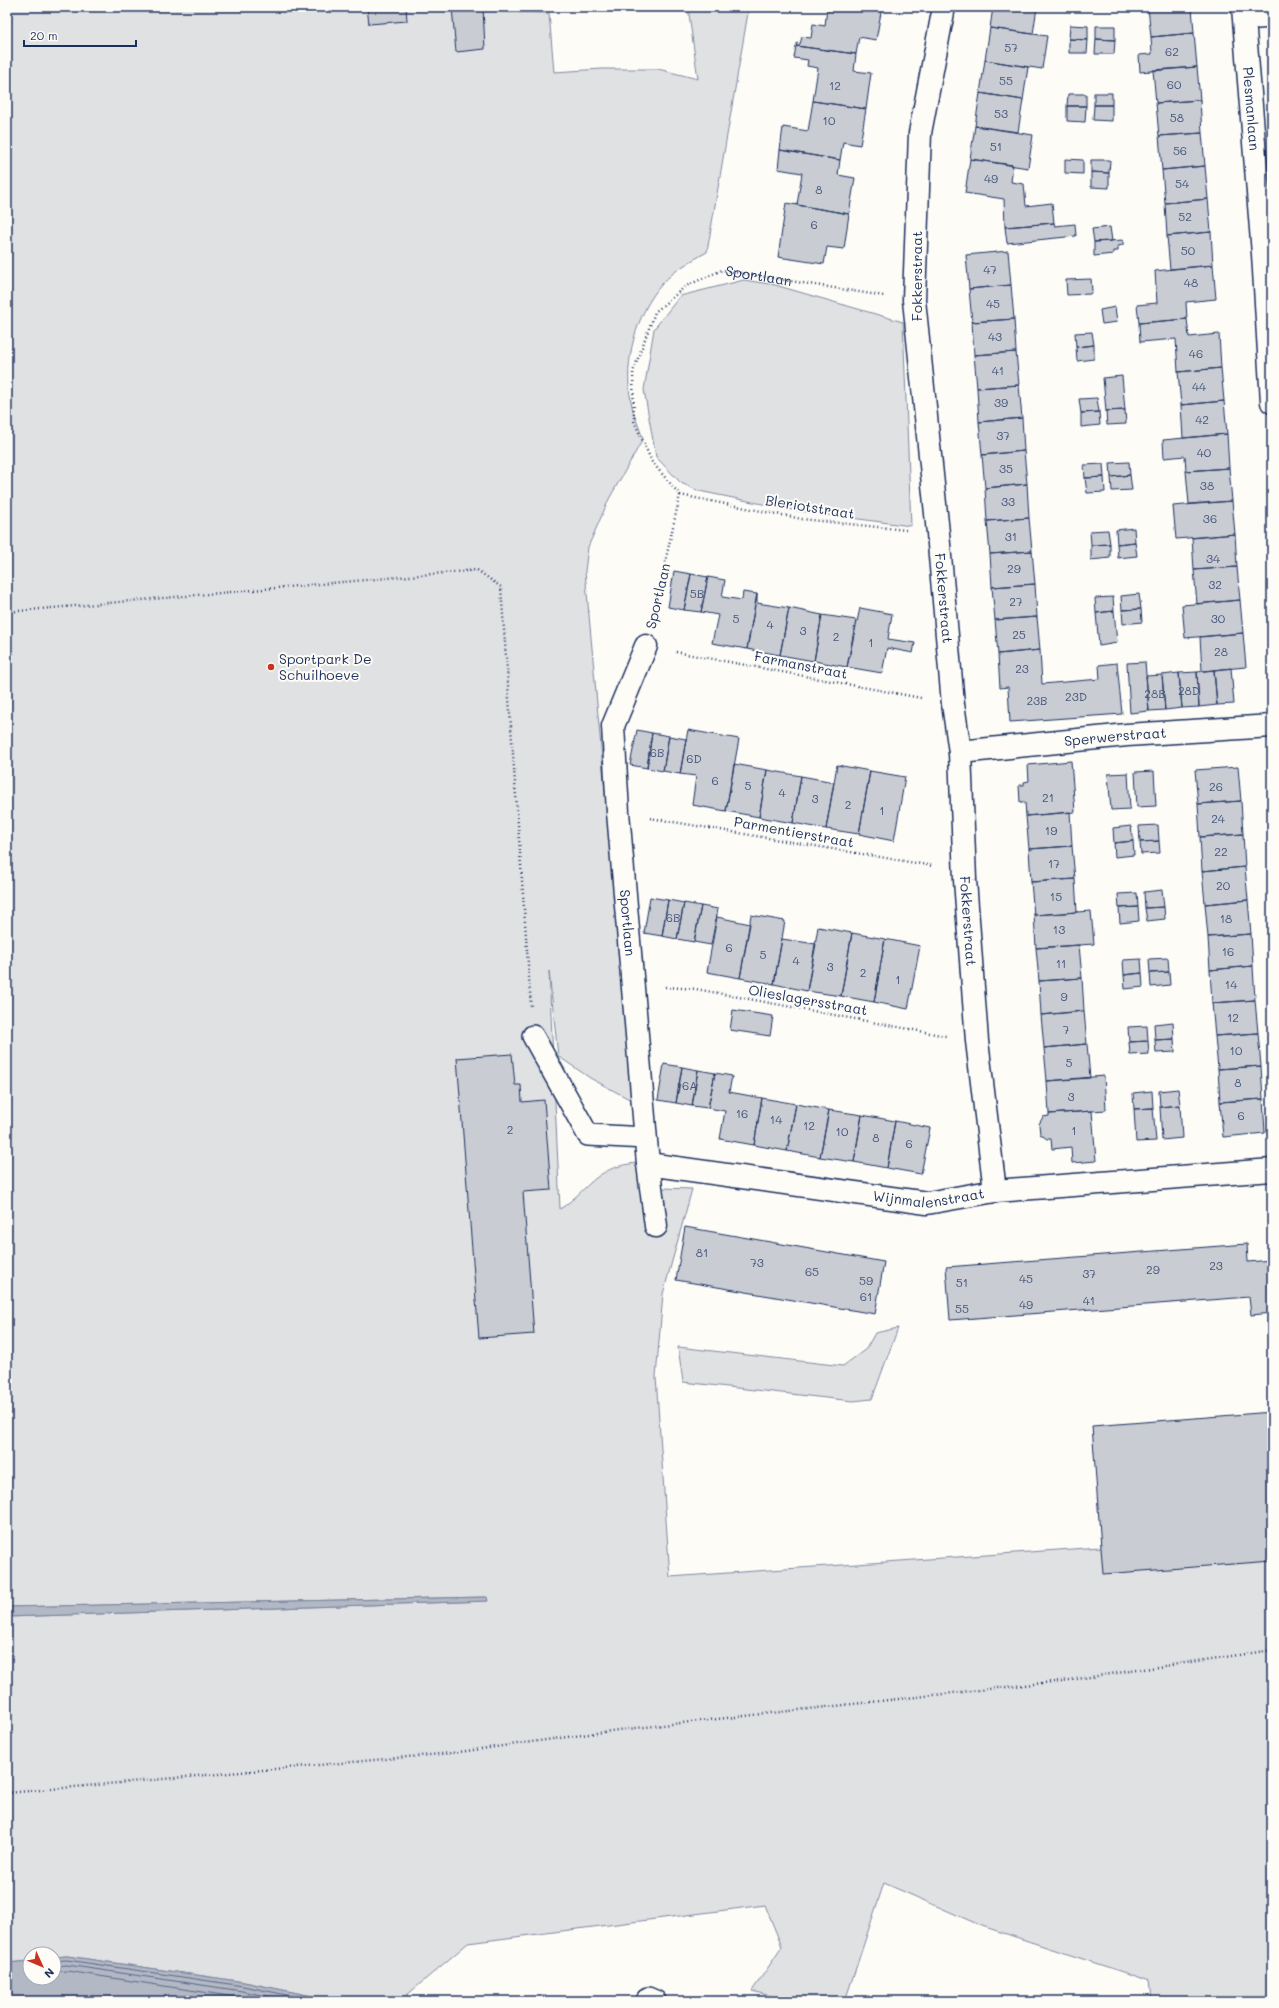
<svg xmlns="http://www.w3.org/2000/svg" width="1279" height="2008" font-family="Mali,sans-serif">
	<rect width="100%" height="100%" fill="#fdfcf7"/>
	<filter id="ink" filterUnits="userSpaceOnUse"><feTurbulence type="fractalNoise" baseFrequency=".025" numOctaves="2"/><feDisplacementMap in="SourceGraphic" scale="8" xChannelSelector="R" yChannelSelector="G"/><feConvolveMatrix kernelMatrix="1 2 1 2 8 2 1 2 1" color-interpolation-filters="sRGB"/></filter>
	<g filter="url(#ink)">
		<path fill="#e0e1e3" stroke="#7e88a0" d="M7 7H506L507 12 549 13 554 72 602 69H658L698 79 688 7H749L707 252C691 261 674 270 662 284 636 314 623 362 631 401 633 414 639 426 643 439L609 499 588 547 585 571 633 1101 590 1078 558 1056 549 971 560 1209C591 1188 593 1168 636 1163L652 1238 661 1188 692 1189 663 1294 656 1377 670 1577 1101 1547 1272 1561V2001H1152L1150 1981 982 1926 884 1883 845 2001H790L752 1991 782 1947 765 1905 468 1943 400 2001H336L244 1982 67 1956 54 1957V1954H30V1961L7 1963V1617L487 1601 486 1597 7 1607Z
			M744 280 775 285 903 322 911 526 792 510 699 491 681 483 656 457 644 390 654 329 680 296Z
			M898 1328 872 1399 853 1401 683 1382 678 1347 843 1366 866 1349 875 1333Z"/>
		<path fill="#b3b8c5" stroke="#76819c" d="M487 1597 488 1601 7 1617V1607Z
			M67 1956 244 1982 336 2001H7V1963L30 1961V1978H54V1957Z"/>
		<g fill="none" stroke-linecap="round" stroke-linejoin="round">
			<path stroke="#586687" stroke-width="1" d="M54 1961 67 1960 243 1986 316 2001
				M54 1966 67 1965 242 1991 291 2001
				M54 1972 67 1971 261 2001"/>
		</g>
		<path fill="#c9ccd3" stroke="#1b2f5e" d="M367 7H406L407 21 369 24Z
			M452 7H483L485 49 456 52Z
			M827 7H882L876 40 859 37 856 54 796 46 797 43 800 44 802 37 811 38 813 24 825 26Z
			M993 7H1037L1033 34 990 28Z
			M1148 7H1192L1194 33 1151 37Z
			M1070 25 1088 26V40L1069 39Z
			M1096 26H1115V40L1096 39Z
			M990 28 1047 36 1042 69 985 60Z
			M1194 33 1197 67 1140 72 1139 55 1152 54 1151 37Z
			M1069 39 1088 40 1087 53H1069Z
			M1096 39 1115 40 1114 54H1095Z
			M796 46 856 54 854 71 871 73 866 109 813 101 818 68 807 66 808 60 794 58Z
			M985 60 1028 67 1023 100 980 93Z
			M1197 67 1200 100 1156 103 1153 70Z
			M980 93 1023 100 1018 132 975 126Z
			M1094 93H1112V105H1094Z
			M1068 94H1086V106H1067Z
			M1200 100 1202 133 1159 136 1156 103Z
			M813 101 866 109 860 145 843 142 840 160 780 150 783 127 808 131Z
			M1094 105H1112V121L1093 120Z
			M1067 106H1086L1085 122 1067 121Z
			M975 126 1033 135 1028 168 970 159Z
			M1202 133 1205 166 1162 170 1159 136Z
			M780 150 840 160 838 175 855 178 849 214 797 205 802 173 778 169Z
			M970 159 1013 165 1011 182 1024 184 1026 206 1052 203 1054 223 1005 227 1004 199 965 193Z
			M1065 159 1083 160V174L1065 173Z
			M1091 160H1110L1109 173 1091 172Z
			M1205 166 1208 199 1165 203 1162 170Z
			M1091 172 1109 173V188L1091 187Z
			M1208 199 1211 232 1167 236 1165 203Z
			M786 203 849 214 844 249 827 247 824 264 778 257Z
			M1054 223 1055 226 1075 224 1076 236 1007 243 1005 227Z
			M1110 227 1112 241 1094 242 1092 229Z
			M1211 232 1213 265 1170 269 1167 236Z
			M1123 240V245L1118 246V251H1113V254L1094 256V242Z
			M1008 251 1011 285 969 289 966 255Z
			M1213 265 1216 299 1186 302 1187 319 1139 323 1137 305 1157 303 1155 271Z
			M1091 279 1092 291 1090 294 1067 295 1066 280Z
			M1011 285 1014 319 972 322 969 289Z
			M1115 307 1117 322 1102 324 1100 310Z
			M1014 319 1016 352 974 355 972 322Z
			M1187 319 1189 337 1219 334 1221 368 1178 372 1176 339 1140 342 1139 323Z
			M1092 332 1094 345 1076 347 1075 333Z
			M1094 345V359L1077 361 1076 347Z
			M1016 352 1019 385 977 388 974 355Z
			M1221 368 1224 401 1181 405 1178 372Z
			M1122 376 1125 410 1106 411 1103 378Z
			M1019 385 1022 418 979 422 977 388Z
			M1097 398 1099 412 1081 413 1079 399Z
			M1224 401 1227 434 1183 438 1181 405Z
			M1125 410 1126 424 1107 425 1106 411Z
			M1099 412 1100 425 1081 427V413Z
			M1022 418 1024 451 982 455 979 422Z
			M1227 434 1229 468 1186 471 1185 456 1164 458 1163 440Z
			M1024 451 1027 484 985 488 982 455Z
			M1129 462 1130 475 1111 477 1110 463Z
			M1103 464 1104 477 1085 478 1084 465Z
			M1229 468 1232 501 1189 504 1186 471Z
			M1130 475 1132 490 1112 491 1111 477Z
			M1104 477 1105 492 1087 493 1085 478Z
			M1027 484 1029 518 987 521 985 488Z
			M1232 501 1235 534 1176 539 1173 506Z
			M1029 518 1032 551 990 554 987 521Z
			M1134 528 1135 542 1117 544 1116 530Z
			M1108 530 1110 544 1091 545 1090 531Z
			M1235 534 1237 567 1194 570 1192 538Z
			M1135 542 1137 556 1118 558 1117 544Z
			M1110 544V558L1091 560V545Z
			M1032 551 1035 584 992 587 990 554Z
			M1237 567 1240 600 1197 604 1194 570Z
			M674 571 691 574 684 610 668 607Z
			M691 574 708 577 701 612 684 610Z
			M708 577 725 580 722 597 742 600 743 592 757 594 747 649 712 643 718 615 701 612Z
			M1035 584 1037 617 995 620 992 587Z
			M757 594V603L789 608 780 655 747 649Z
			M1139 594 1141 609 1122 610 1121 596Z
			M1113 597 1114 611 1096 613 1095 598Z
			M1240 600 1243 633 1185 638 1182 605Z
			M789 608 822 615 814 661 780 655Z
			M860 608 892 614 888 639 915 643 913 653 887 648 882 673 847 667Z
			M1141 609 1142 622 1123 624 1122 610Z
			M1114 611 1117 643 1099 646 1096 613Z
			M822 615 856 620 847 667 814 661Z
			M1037 617 1040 650 998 654 995 620Z
			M1243 633 1246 667 1202 671 1200 637Z
			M1040 650 1042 684 1100 679 1099 665 1117 663 1122 714 1010 722 1008 687 1000 688 998 654Z
			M1145 662 1149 711 1130 713 1127 663Z
			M1231 668 1234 704 1217 705 1214 670Z
			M1214 670 1217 705 1199 707 1197 672Z
			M1197 672 1199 707 1182 708 1179 673Z
			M1179 673 1182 708 1165 710 1162 675Z
			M1162 675 1165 710 1149 711 1146 676Z
			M637 730 652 733 647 768 630 765Z
			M688 730 739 739 726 811 692 805 696 776 680 774Z
			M652 733 669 736 663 771 647 768Z
			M669 736 686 739 680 774 663 771Z
			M1071 761 1075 812 1026 816 1025 802H1020L1019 785H1024V782L1029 781 1028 765Z
			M734 764 767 770 759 817 726 811Z
			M837 765 870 771 859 834 826 829Z
			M1238 767 1241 801 1198 804 1195 770Z
			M767 770 801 776 793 823 759 817Z
			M870 771 905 777 894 841 859 834Z
			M1154 771 1156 806 1137 807 1135 772Z
			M1128 773 1130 809 1111 810 1108 774Z
			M801 776 834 782 826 829 793 823Z
			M1241 801 1243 834 1200 837 1198 804Z
			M1070 812 1072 846 1029 849 1026 816Z
			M1158 825 1159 841 1140 842 1139 826Z
			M1131 826 1133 841 1114 843 1113 828Z
			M1243 834 1245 867 1202 871 1200 837Z
			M1133 841 1134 855 1115 857 1114 843Z
			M1159 841 1160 853 1141 854 1140 842Z
			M1072 846 1075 879 1031 882 1029 849Z
			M1245 867 1248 900 1205 904 1202 871Z
			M1075 879 1077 912 1034 915 1031 882Z
			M1162 890 1164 907 1145 908 1144 892Z
			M1137 893 1138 907 1119 908 1118 894Z
			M650 897 668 900 662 936 644 933Z
			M668 900 684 903 677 939 662 936Z
			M1248 900 1251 934 1208 937 1205 904Z
			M684 903 701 906 694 942 677 939Z
			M701 906 718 909 711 945 694 942Z
			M1138 907 1139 921 1120 923 1119 908Z
			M1164 907 1165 919 1147 921 1145 908Z
			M1091 911 1094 944 1036 948 1034 915Z
			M751 915 785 921 774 984 740 978Z
			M717 917 750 924 740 978 707 972Z
			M818 927 852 933 841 996 807 991Z
			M852 933 885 939 874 1002 841 996Z
			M1251 934 1253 966 1210 970 1208 937Z
			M782 939 816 944 807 991 774 984Z
			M885 939 920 946 908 1009 874 1002Z
			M1079 945 1082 978 1039 981 1036 948Z
			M1168 958 1169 972 1150 973 1149 959Z
			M1141 959 1142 973 1124 975 1123 960Z
			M1253 966 1255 1000 1212 1003 1210 970Z
			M1169 972 1170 985 1151 987 1150 973Z
			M1142 973 1143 987 1125 989 1124 975Z
			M1082 978 1084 1011 1041 1015 1039 981Z
			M1255 1000 1258 1033 1215 1036 1212 1003Z
			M733 1010 773 1016 770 1036 730 1030Z
			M1084 1011 1087 1044 1044 1048 1041 1015Z
			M1173 1022 1174 1039 1155 1040 1154 1024Z
			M1147 1026 1148 1041 1129 1042 1128 1027Z
			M1258 1033 1261 1066 1218 1069 1215 1036Z
			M1174 1039 1175 1052 1156 1053 1155 1040Z
			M1148 1041 1149 1054 1130 1055 1129 1042Z
			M1087 1044 1090 1078 1047 1081 1044 1048Z
			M512 1054 515 1085H521L522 1102 544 1100 551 1190 523 1192 534 1334 479 1338 457 1058Z
			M664 1064 682 1067 676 1103 658 1100Z
			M1261 1066 1263 1099 1220 1102 1218 1069Z
			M682 1067 698 1070 692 1106 676 1103Z
			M698 1070 715 1073 708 1108 692 1106Z
			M715 1073 732 1076 729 1092 762 1098 754 1145 720 1139 725 1111 708 1108Z
			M1104 1076 1106 1110 1049 1114 1047 1081Z
			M1178 1089 1180 1105 1160 1107 1159 1091Z
			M1152 1091 1153 1108 1134 1109 1133 1093Z
			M762 1098 796 1104 787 1151 754 1145Z
			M1263 1099 1265 1133 1223 1137 1220 1102Z
			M796 1104 829 1110 820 1157 787 1151Z
			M1180 1105 1182 1138 1162 1140 1160 1107Z
			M1153 1108 1156 1141 1136 1142 1134 1109Z
			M829 1110 862 1115 854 1162 820 1157Z
			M1092 1111 1096 1161 1072 1163 1071 1147 1052 1149 1051 1139H1047L1040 1134 1039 1124 1043 1117 1049 1116V1114Z
			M862 1115 895 1121 887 1168 854 1162Z
			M895 1121 930 1128 921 1174 887 1168Z
			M685 1227 884 1262 875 1314 676 1280Z
			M1247 1244 1248 1262 1272 1260V1313L1251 1315 1249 1297 950 1320 946 1267Z
			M1272 1412V1561L1103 1574 1092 1426Z"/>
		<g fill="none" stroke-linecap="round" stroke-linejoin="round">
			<defs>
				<path id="lane" d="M1244 19 1272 17
					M533 1036 588 1135 646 1138
					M648 1998 655 2001"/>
				<g id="street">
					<path id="s2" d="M944 7 920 133 914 300 938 533 953 704 960 752 965 880 977 1041 995 1191"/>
					<path id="s3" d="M1243 7 1263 254 1272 402"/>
					<path id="s4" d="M646 646 613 726 618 812 648 1164"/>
					<path id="s5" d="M960 752 1127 735 1272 726"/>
					<path id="s6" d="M656 1226 648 1164 927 1203 995 1191 1272 1170"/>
				</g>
			</defs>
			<use href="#lane" stroke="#1b2f5e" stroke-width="24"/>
			<use href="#street" stroke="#1b2f5e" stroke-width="25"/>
			<g stroke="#1b2f5e" stroke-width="2.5" stroke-dasharray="1 3" stroke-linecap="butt">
				<path d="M680 495 802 519 906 530"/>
				<path d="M7 612 477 570 501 587 531 1006"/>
				<path id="s1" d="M653 617 680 495 652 462 634 421 633 372 655 312 686 286 722 270 884 296"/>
				<path d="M676 652 921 698"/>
				<path d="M650 818 933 866"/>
				<path d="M665 987 696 989 946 1036"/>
				<path d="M7 1793 452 1753 618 1730 1070 1680 1272 1650"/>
			</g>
			<use href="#lane" stroke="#fdfcf7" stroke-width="21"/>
			<use href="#street" stroke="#fdfcf7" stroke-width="22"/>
		</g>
	</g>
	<circle fill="#c8321e" stroke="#fdfcf7" stroke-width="1.5" cx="271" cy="667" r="4"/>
	<g text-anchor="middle" stroke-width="4" stroke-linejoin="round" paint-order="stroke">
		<g font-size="12" fill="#46567b">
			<text x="1011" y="52">57</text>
			<text x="1172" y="56">62</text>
			<text x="1006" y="85">55</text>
			<text x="1174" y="89">60</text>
			<text x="835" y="90">12</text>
			<text x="1001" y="118">53</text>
			<text x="1177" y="122">58</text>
			<text x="829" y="125">10</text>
			<text x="996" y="151">51</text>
			<text x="1180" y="155">56</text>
			<text x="991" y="183">49</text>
			<text x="1182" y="188">54</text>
			<text x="819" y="194">8</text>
			<text x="1185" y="221">52</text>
			<text x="814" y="229">6</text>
			<text x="1188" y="255">50</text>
			<text x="990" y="274">47</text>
			<text x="1191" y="287">48</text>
			<text x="993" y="308">45</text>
			<text x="995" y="341">43</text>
			<text x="1196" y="358">46</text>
			<text x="998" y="375">41</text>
			<text x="1199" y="391">44</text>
			<text x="1001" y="407">39</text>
			<text x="1202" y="424">42</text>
			<text x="1003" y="440">37</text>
			<text x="1204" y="457">40</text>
			<text x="1006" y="473">35</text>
			<text x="1207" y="490">38</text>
			<text x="1008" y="506">33</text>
			<text x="1210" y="523">36</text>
			<text x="1011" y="541">31</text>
			<text x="1213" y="563">34</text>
			<text x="1014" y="573">29</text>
			<text x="1215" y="589">32</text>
			<text x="697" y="598">5B</text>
			<text x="1016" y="606">27</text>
			<text x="736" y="623">5</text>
			<text x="1218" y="623">30</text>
			<text x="770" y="629">4</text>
			<text x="803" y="635">3</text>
			<text x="1019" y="639">25</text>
			<text x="836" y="641">2</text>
			<text x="871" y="647">1</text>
			<text x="1221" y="656">28</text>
			<text x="1022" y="673">23</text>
			<text x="1189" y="695">28D</text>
			<text x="1155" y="698">28B</text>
			<text x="1076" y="701">23D</text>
			<text x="1037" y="705">23B</text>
			<text x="657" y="757">6B</text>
			<text x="694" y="763">6D</text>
			<text x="715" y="785">6</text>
			<text x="748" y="790">5</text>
			<text x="1216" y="791">26</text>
			<text x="782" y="797">4</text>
			<text x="1048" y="802">21</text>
			<text x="815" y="803">3</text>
			<text x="848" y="809">2</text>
			<text x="882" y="815">1</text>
			<text x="1218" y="823">24</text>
			<text x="1051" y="835">19</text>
			<text x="1221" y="856">22</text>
			<text x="1054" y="868">17</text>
			<text x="1223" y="890">20</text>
			<text x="1056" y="901">15</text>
			<text x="673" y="922">6B</text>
			<text x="1226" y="923">18</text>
			<text x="1059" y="934">13</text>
			<text x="729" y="952">6</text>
			<text x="1228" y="956">16</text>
			<text x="763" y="959">5</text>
			<text x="796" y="965">4</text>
			<text x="1061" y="968">11</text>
			<text x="830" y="971">3</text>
			<text x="863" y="977">2</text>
			<text x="898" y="984">1</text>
			<text x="1231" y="989">14</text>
			<text x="1064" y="1001">9</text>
			<text x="1233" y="1022">12</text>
			<text x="1066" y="1034">7</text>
			<text x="1236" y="1055">10</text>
			<text x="1069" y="1067">5</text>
			<text x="1238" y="1087">8</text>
			<text x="687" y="1090">16A</text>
			<text x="1071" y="1101">3</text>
			<text x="742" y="1118">16</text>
			<text x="1241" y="1120">6</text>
			<text x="776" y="1124">14</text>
			<text x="809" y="1130">12</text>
			<text x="510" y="1134">2</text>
			<text x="1074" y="1135">1</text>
			<text x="842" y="1136">10</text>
			<text x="876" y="1142">8</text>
			<text x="909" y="1148">6</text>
			<text x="702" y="1257">81</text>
			<text x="757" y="1267">73</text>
			<text x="1216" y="1270">23</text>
			<text x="1153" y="1274">29</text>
			<text x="812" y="1276">65</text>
			<text x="1089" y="1278">37</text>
			<text x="1026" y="1283">45</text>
			<text x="866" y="1285">59</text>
			<text x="962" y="1287">51</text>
			<text x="866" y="1301">61</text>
			<text x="1089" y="1305">41</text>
			<text x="1026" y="1309">49</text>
			<text x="962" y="1313">55</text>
		</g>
		<g font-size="14" fill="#1b2f5e" stroke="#fdfcf7">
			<text dy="5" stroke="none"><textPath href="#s3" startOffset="102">Plesmanlaan</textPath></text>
			<text transform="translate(917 276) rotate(-90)" y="5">Fokkerstraat</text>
			<text dy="5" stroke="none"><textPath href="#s1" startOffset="443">Sportlaan</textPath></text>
			<text transform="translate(810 507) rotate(9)" y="5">Bleriotstraat</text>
			<text transform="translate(658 596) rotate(-77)" y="5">Sportlaan</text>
			<text dy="5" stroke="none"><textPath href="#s2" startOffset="595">Fokkerstraat</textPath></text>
			<text transform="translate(801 665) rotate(11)" y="5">Farmanstraat</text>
			<text dy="5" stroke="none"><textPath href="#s5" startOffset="156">Sperwerstraat</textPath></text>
			<text transform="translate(794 832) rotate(10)" y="5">Parmentierstraat</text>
			<text dy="5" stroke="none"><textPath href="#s2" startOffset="919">Fokkerstraat</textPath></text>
			<text dy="5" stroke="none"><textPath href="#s4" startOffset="284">Sportlaan</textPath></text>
			<text transform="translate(808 1000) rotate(10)" y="5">Olieslagersstraat</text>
			<text dy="5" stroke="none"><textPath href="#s6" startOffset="346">Wijnmalenstraat</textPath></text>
		</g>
		<g font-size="14" fill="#1b2f5e" stroke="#fdfcf7" text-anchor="start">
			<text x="279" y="664">Sportpark De<tspan x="279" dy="16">Schuilhoeve</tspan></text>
		</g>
	</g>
	<rect width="1279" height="2008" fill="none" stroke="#fdfcf7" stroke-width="24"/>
	<rect x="12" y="12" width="1255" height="1984" fill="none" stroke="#1b2f5e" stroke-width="1.5" filter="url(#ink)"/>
	<g transform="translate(42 1966) rotate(134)"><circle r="19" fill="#fdfcf7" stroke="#a3aaba"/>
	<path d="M0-3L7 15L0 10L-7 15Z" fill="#c8321e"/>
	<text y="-6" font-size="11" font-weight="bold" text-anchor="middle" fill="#1b2f5e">N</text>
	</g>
	<path d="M24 40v6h112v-6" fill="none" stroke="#1b2f5e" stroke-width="2"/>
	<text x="30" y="40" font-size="12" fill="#1b2f5e" stroke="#fdfcf7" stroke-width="3" paint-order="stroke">20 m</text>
</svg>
